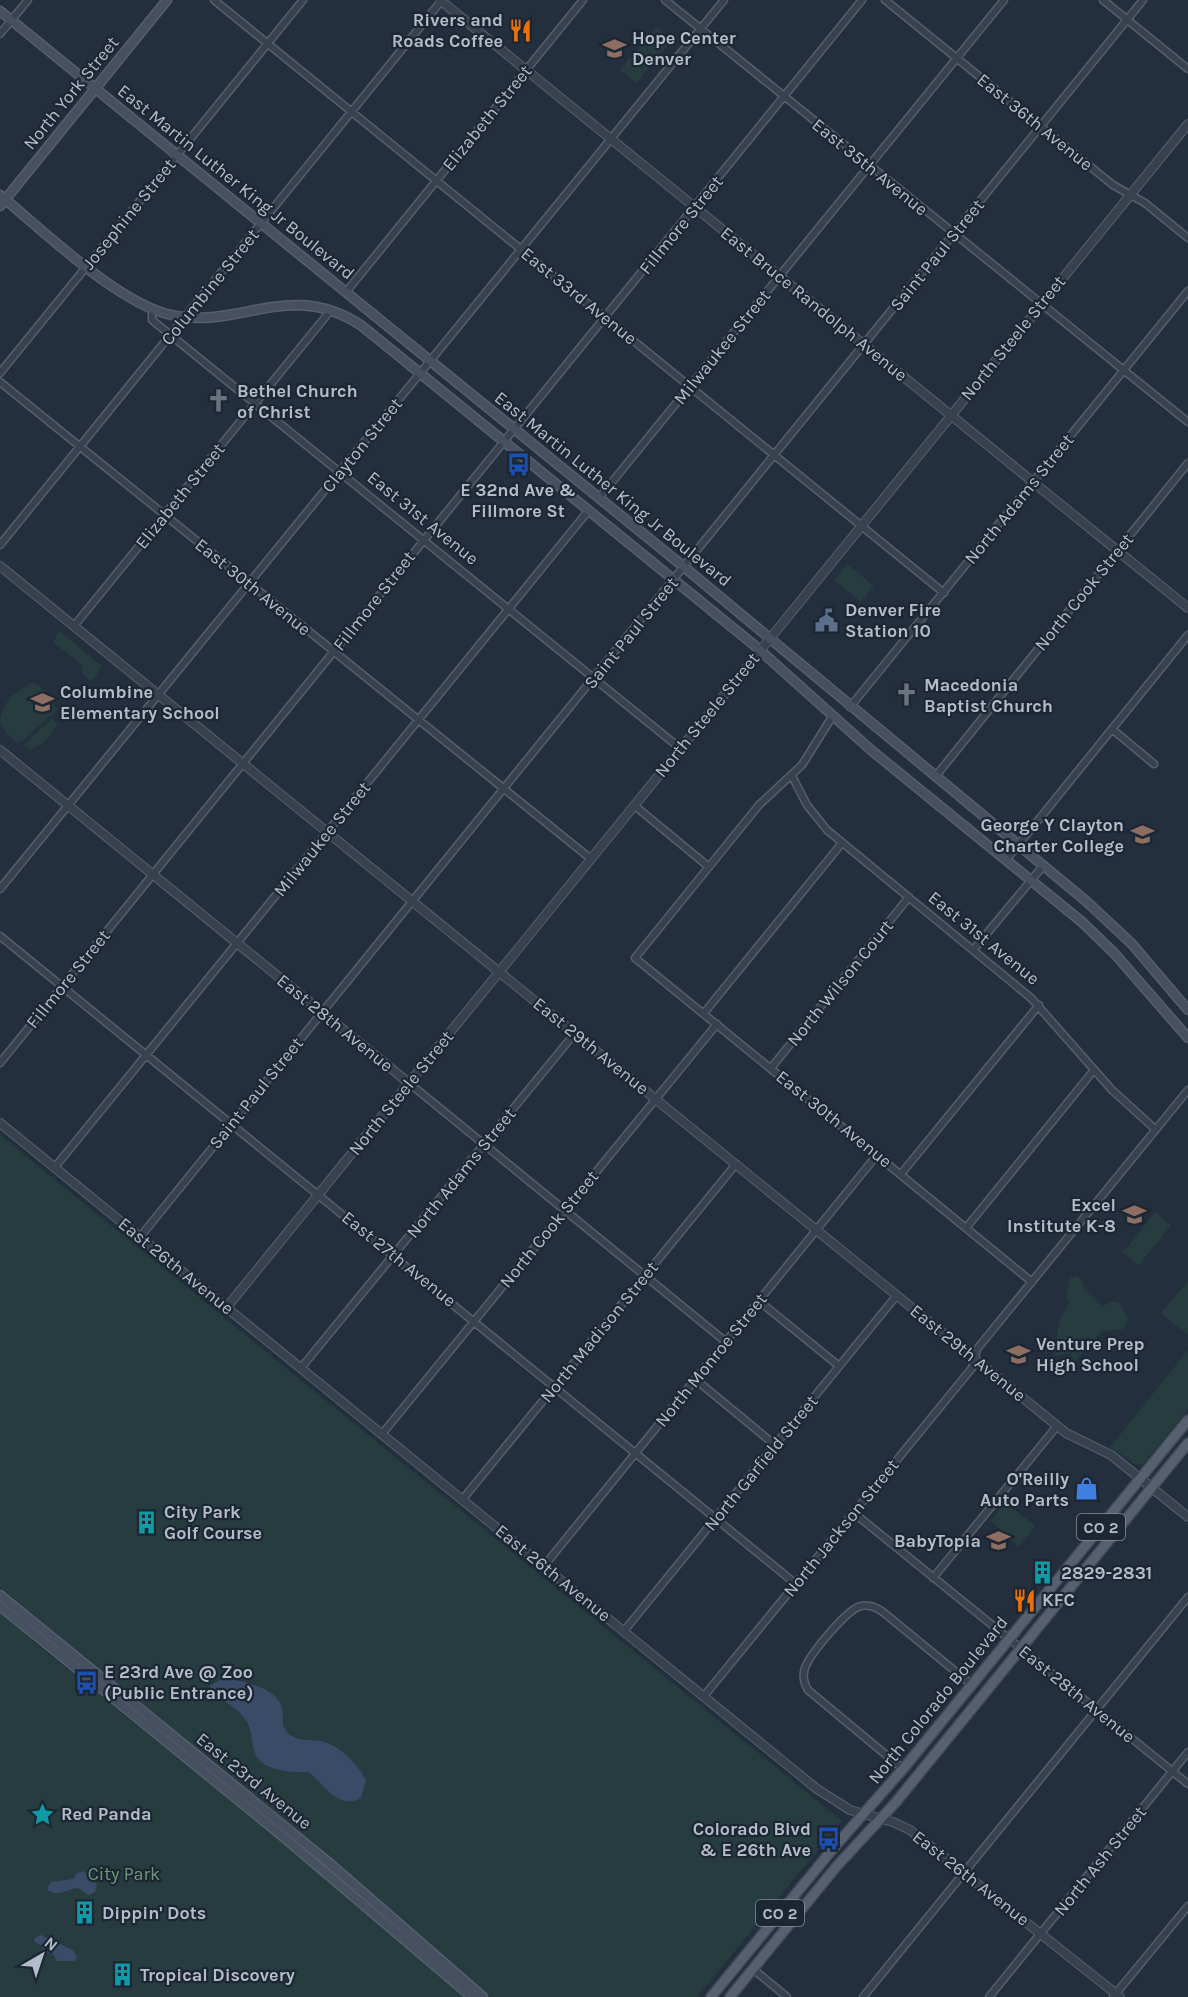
<svg xmlns="http://www.w3.org/2000/svg" width="1188" height="1997" font-family="Karla,sans-serif">
	<rect width="100%" height="100%" fill="#242f3e"/>
	<path fill="#263c3f" d="M656 27 672 40 636 83 620 70Z
		M847 564 874 586 861 602 834 580Z
		M58 630 102 666 94 679 89 680 81 672 83 668 80 663 54 643Z
		M31 683 38 685 58 709 22 741 16 743 0 725C0 702 14 694 31 683Z
		M52 718 57 724C52 737 42 745 30 750L24 745Z
		M0 1135 842 1821 697 1997H491L317 1847 0 1587Z
		M1155 1212 1171 1225 1139 1265 1121 1251 1127 1248Z
		M1077 1276 1083 1282V1286L1103 1306 1111 1302H1118L1129 1320 1123 1329 1102 1332 1075 1361 1070 1353 1053 1356 1060 1319 1069 1304 1066 1296 1070 1278Z
		M1188 1281V1335L1161 1313Z
		M1188 1350V1409L1143 1464 1136 1465 1110 1447Z
		M1005 1503 1033 1524 1034 1528 1019 1547 990 1521Z
		M0 1611 42 1649 290 1848 465 1997H0Z"/>
	<path fill="#394c67" d="M223 1678C241 1681 277 1687 282 1708 284 1719 280 1726 289 1734 298 1742 310 1739 321 1741 339 1745 358 1764 366 1780L361 1798C340 1811 324 1785 309 1772 294 1773 260 1771 255 1753 251 1742 253 1733 247 1722 239 1709 223 1701 212 1691L210 1686Z
		M84 1871 97 1884 95 1892 89 1895 78 1888C67 1889 56 1898 47 1889L51 1882 73 1879 77 1873Z
		M41 1935 73 1950 77 1958 74 1961H57L54 1955 43 1951 42 1946 34 1941 35 1938Z"/>
	<g fill="none" stroke-linecap="round" stroke-linejoin="round">
		<defs>
			<path id="minor" d="M214 0 944 593
				M665 0 1188 422
				M885 0 1113 185 1145 203 1188 238
				M1103 0 1188 69
				M0 34 28 0
				M346 292 583 0
				M152 309V320L681 749
				M0 373 303 0
				M0 382 591 859
				M599 498 1004 0
				M0 545 442 0
				M74 626 331 310
				M850 707 1188 291
				M832 717 802 765 759 805 635 958 1032 1282
				M1112 729 1154 764
				M792 776 807 805 827 830 1031 998 1112 1090 1155 1129
				M935 777 1188 463
				M635 806 709 867
				M1006 860 1188 635
				M0 889 724 0
				M0 936 796 1584
				M974 949 1043 866
				M704 1013 842 843
				M0 1063 862 0
				M771 1068 909 897
				M409 1083 726 1342
				M55 1167 589 510
				M901 1174 1039 1005
				M966 1228 1094 1070
				M140 1237 1143 0
				M759 1301 839 1366
				M301 1368 575 1033
				M695 1379 775 1445
				M382 1434 717 1024
				M462 1500 736 1164
				M854 1513 1188 1784
				M544 1566 877 1155
				M933 1578 1057 1426
				M624 1631 897 1295
				M704 1696 972 1368 977 1349 1188 1090
				M903 1769 808 1690C804 1683 802 1676 805 1668 810 1654 847 1609 861 1606 869 1604 876 1607 883 1612L972 1685
				M753 1969 787 1997
				M863 1997 1188 1597
				M989 1997 1188 1752
				M1113 1997 1188 1906"/>
			<path id="tertiary" d="M440 0 1188 608
				M0 566 1066 1433 1111 1455 1188 1517
				M0 750 409 1083
				M0 1123 817 1789 850 1810 893 1822 910 1830 1120 1997
				M227 1307 1188 124"/>
			<path id="secondary" d="M0 11 684 567 1086 901 1132 944 1188 1010
				M0 195C44 231 117 303 171 315 241 330 290 278 362 326L754 645 871 750 1082 922 1115 954 1188 1038
				M0 206 167 0
				M0 1595 328 1862 483 1997
				M0 1606 280 1834 472 1997"/>
			<path id="primary" d="M711 1997 836 1845 903 1769 1188 1420
				M730 1997 836 1867 896 1802 1188 1443"/>
		</defs>
		<use href="#minor" stroke="#565f6c" stroke-width="9"/>
		<use href="#tertiary" stroke="#565f6c" stroke-width="10"/>
		<use href="#secondary" stroke="#565f6c" stroke-width="11"/>
		<use href="#primary" stroke="#414a57" stroke-width="12"/>
		<use href="#minor" stroke="#38414e" stroke-width="6"/>
		<use href="#tertiary" stroke="#38414e" stroke-width="8"/>
		<use href="#secondary" stroke="#465061" stroke-width="8"/>
		<use href="#primary" stroke="#56606e" stroke-width="9"/>
	</g>
	<defs>
		<symbol id="restaurant-bare" viewBox="-9 -9 18 18"><path d="M-5-6h1v4h1v-4h1v4h1v-4h1v5L-1.5 .5V6h-2V.5L-5-1ZM5-6V6H3V1.5H1.5Q1.5-4 5-6Z" fill="#e8710a" stroke="#1d2633" stroke-width="2.5" paint-order="stroke"/></symbol>
		<symbol id="school-bare" viewBox="-9 -9 18 18"><path d="M0-5L7-2L0 1L-7-2ZM-4 1L0 2.5L4 1V4Q0 6-4 4Z" fill="#8d6e63" stroke="#1d2633" stroke-width="2.5" paint-order="stroke"/></symbol>
		<symbol id="church-bare" viewBox="-9 -9 18 18"><path d="M-1.2-6h2.4v3.5h3.3v2.4h-3.3V6h-2.4V-.1h-3.3v-2.4h3.3Z" fill="#6b7280" stroke="#1d2633" stroke-width="2.5" paint-order="stroke"/></symbol>
		<symbol id="bus-bare" viewBox="-9 -9 18 18"><path d="M-5-6H5V4H4V6H2V4H-2V6H-4V4H-5ZM-3.5-4V0h7V-4ZM-3.5 1.2v1.5H-2V1.2ZM2 1.2v1.5H3.5V1.2Z" fill="#1a4fb4" stroke="#1d2633" stroke-width="2.5" paint-order="stroke"/></symbol>
		<symbol id="civic-bare" viewBox="-9 -9 18 18"><path d="M-.6-6.5H3V-4.5H.6V-3L4-1V1h2V6H-6V1h2V-1L-.6-3ZM-1.2 2.5V6h2.4V2.5Z" fill="#5c6f8a" stroke="#1d2633" stroke-width="2.5" paint-order="stroke"/></symbol>
		<symbol id="university-bare" viewBox="-9 -9 18 18"><path d="M0-5L7-2L0 1L-7-2ZM-4 1L0 2.5L4 1V4Q0 6-4 4Z" fill="#8d6e63" stroke="#1d2633" stroke-width="2.5" paint-order="stroke"/></symbol>
		<symbol id="shop-bare" viewBox="-9 -9 18 18"><path d="M-5-2.5h2.3a2.7 3.5 0 0 1 5.4 0H5L5.5 6h-11ZM-1.5-2.5h3a1.5 2.3 0 0 0-3 0Z" fill="#3f7fe0" stroke="#1d2633" stroke-width="2.5" paint-order="stroke"/></symbol>
		<symbol id="building-bare" viewBox="-9 -9 18 18"><path d="M-4-6H4V6H1V3H-1V6H-4ZM-2.5-4.3h1.7v1.8h-1.7ZM.8-4.3h1.7v1.8H.8ZM-2.5-1h1.7V.8h-1.7ZM.8-1h1.7V.8H.8Z" fill="#0f9aa8" stroke="#1d2633" stroke-width="2.5" paint-order="stroke"/></symbol>
		<symbol id="sight-bare" viewBox="-9 -9 18 18"><path d="M0-6L1.8-2.2L6-1.7L2.9 1.2L3.7 5.4L0 3.3L-3.7 5.4L-2.9 1.2L-6-1.7L-1.8-2.2Z" fill="#0f9aa8" stroke="#1d2633" stroke-width="2.5" paint-order="stroke"/></symbol>
	</defs>
	<g fill-rule="evenodd">
		<use href="#restaurant-bare" x="504" y="14" width="33" height="33"/>
		<use href="#school-bare" x="598" y="32" width="33" height="33"/>
		<use href="#church-bare" x="202" y="384" width="33" height="33"/>
		<use href="#bus-bare" x="502" y="448" width="33" height="33"/>
		<use href="#civic-bare" x="810" y="604" width="33" height="33"/>
		<use href="#church-bare" x="890" y="678" width="33" height="33"/>
		<use href="#school-bare" x="26" y="686" width="33" height="33"/>
		<use href="#university-bare" x="1126" y="818" width="33" height="33"/>
		<use href="#school-bare" x="1118" y="1198" width="33" height="33"/>
		<use href="#school-bare" x="1002" y="1338" width="33" height="33"/>
		<use href="#shop-bare" x="1070" y="1472" width="33" height="33"/>
		<use href="#building-bare" x="130" y="1506" width="33" height="33"/>
		<use href="#school-bare" x="982" y="1524" width="33" height="33"/>
		<use href="#building-bare" x="1026" y="1556" width="33" height="33"/>
		<use href="#restaurant-bare" x="1008" y="1584" width="33" height="33"/>
		<use href="#bus-bare" x="70" y="1666" width="33" height="33"/>
		<use href="#sight-bare" x="26" y="1798" width="33" height="33"/>
		<use href="#bus-bare" x="812" y="1822" width="33" height="33"/>
		<use href="#building-bare" x="68" y="1896" width="33" height="33"/>
		<use href="#building-bare" x="106" y="1958" width="33" height="33"/>
	</g>
	<g text-anchor="middle" stroke-width="4.5" stroke-linejoin="round" paint-order="stroke">
		<g fill="#1d2633" stroke="#878f9c" stroke-width="1.5">
			<rect x="1077" y="1514" width="48" height="26" rx="4.5"/>
			<rect x="756" y="1900" width="48" height="26" rx="4.5"/>
		</g>
		<g font-size="16" font-weight="bold" fill="#b4bcc9">
			<text x="1101" y="1533">CO 2</text>
			<text x="780" y="1919">CO 2</text>
		</g>
		<g font-size="18" font-weight="bold" fill="#b4bcc9" stroke="#1d2633" text-anchor="start">
			<text x="503" y="26" text-anchor="end">Rivers and<tspan x="503" dy="21">Roads Coffee</tspan></text>
			<text x="632" y="44">Hope Center<tspan x="632" dy="21">Denver</tspan></text>
			<text x="237" y="397">Bethel Church<tspan x="237" dy="21">of Christ</tspan></text>
			<text x="518" y="496" text-anchor="middle">E 32nd Ave &amp;<tspan x="518" dy="21">Fillmore St</tspan></text>
			<text x="845" y="616">Denver Fire<tspan x="845" dy="21">Station 10</tspan></text>
			<text x="924" y="691">Macedonia<tspan x="924" dy="21">Baptist Church</tspan></text>
			<text x="60" y="698">Columbine<tspan x="60" dy="21">Elementary School</tspan></text>
			<text x="1124" y="831" text-anchor="end">George Y Clayton<tspan x="1124" dy="21">Charter College</tspan></text>
			<text x="1116" y="1211" text-anchor="end">Excel<tspan x="1116" dy="21">Institute K-8</tspan></text>
			<text x="1036" y="1350">Venture Prep<tspan x="1036" dy="21">High School</tspan></text>
			<text x="1069" y="1485" text-anchor="end">O'Reilly<tspan x="1069" dy="21">Auto Parts</tspan></text>
			<text x="164" y="1518">City Park<tspan x="164" dy="21">Golf Course</tspan></text>
			<text x="981" y="1547" text-anchor="end">BabyTopia</text>
			<text x="1061" y="1579">2829-2831</text>
			<text x="1042" y="1606">KFC</text>
			<text x="104" y="1678">E 23rd Ave @ Zoo<tspan x="104" dy="21">(Public Entrance)</tspan></text>
			<text x="61" y="1820">Red Panda</text>
			<text x="811" y="1835" text-anchor="end">Colorado Blvd<tspan x="811" dy="21">&amp; E 26th Ave</tspan></text>
			<text x="102" y="1919">Dippin' Dots</text>
			<text x="140" y="1981">Tropical Discovery</text>
		</g>
		<g font-size="18" fill="#b4bcc9" stroke="#1d2633">
			<text transform="translate(71 93) rotate(-51)" y="6">North York Street</text>
			<text transform="translate(487 118) rotate(-51)" y="6">Elizabeth Street</text>
			<text transform="translate(1035 122) rotate(39)" y="6">East 36th Avenue</text>
			<text transform="translate(870 167) rotate(39)" y="6">East 35th Avenue</text>
			<text transform="translate(236 182) rotate(39)" y="6">East Martin Luther King Jr Boulevard</text>
			<text transform="translate(129 214) rotate(-51)" y="6">Josephine Street</text>
			<text transform="translate(681 225) rotate(-51)" y="6">Fillmore Street</text>
			<text transform="translate(937 255) rotate(-51)" y="6">Saint Paul Street</text>
			<text transform="translate(210 287) rotate(-51)" y="6">Columbine Street</text>
			<text transform="translate(579 296) rotate(39)" y="6">East 33rd Avenue</text>
			<text transform="translate(814 304) rotate(39)" y="6">East Bruce Randolph Avenue</text>
			<text transform="translate(1013 338) rotate(-51)" y="6">North Steele Street</text>
			<text transform="translate(722 347) rotate(-51)" y="6">Milwaukee Street</text>
			<text transform="translate(362 445) rotate(-51)" y="6">Clayton Street</text>
			<text transform="translate(613 489) rotate(39)" y="6">East Martin Luther King Jr Boulevard</text>
			<text transform="translate(180 496) rotate(-51)" y="6">Elizabeth Street</text>
			<text transform="translate(1019 499) rotate(-51)" y="6">North Adams Street</text>
			<text transform="translate(423 518) rotate(39)" y="6">East 31st Avenue</text>
			<text transform="translate(253 587) rotate(39)" y="6">East 30th Avenue</text>
			<text transform="translate(1084 592) rotate(-51)" y="6">North Cook Street</text>
			<text transform="translate(374 601) rotate(-52)" y="6">Fillmore Street</text>
			<text transform="translate(631 633) rotate(-51)" y="6">Saint Paul Street</text>
			<text transform="translate(707 715) rotate(-51)" y="6">North Steele Street</text>
			<text transform="translate(322 839) rotate(-51)" y="6">Milwaukee Street</text>
			<text transform="translate(984 938) rotate(39)" y="6">East 31st Avenue</text>
			<text transform="translate(68 979) rotate(-51)" y="6">Fillmore Street</text>
			<text transform="translate(840 983) rotate(-51)" y="6">North Wilson Court</text>
			<text transform="translate(335 1023) rotate(39)" y="6">East 28th Avenue</text>
			<text transform="translate(591 1046) rotate(39)" y="6">East 29th Avenue</text>
			<text transform="translate(256 1093) rotate(-51)" y="6">Saint Paul Street</text>
			<text transform="translate(401 1093) rotate(-51)" y="6">North Steele Street</text>
			<text transform="translate(834 1119) rotate(39)" y="6">East 30th Avenue</text>
			<text transform="translate(461 1173) rotate(-51)" y="6">North Adams Street</text>
			<text transform="translate(549 1229) rotate(-51)" y="6">North Cook Street</text>
			<text transform="translate(399 1259) rotate(39)" y="6">East 27th Avenue</text>
			<text transform="translate(176 1266) rotate(39)" y="6">East 26th Avenue</text>
			<text transform="translate(599 1332) rotate(-51)" y="6">North Madison Street</text>
			<text transform="translate(968 1353) rotate(39)" y="6">East 29th Avenue</text>
			<text transform="translate(711 1360) rotate(-51)" y="6">North Monroe Street</text>
			<text transform="translate(761 1463) rotate(-51)" y="6">North Garfield Street</text>
			<text transform="translate(841 1528) rotate(-51)" y="6">North Jackson Street</text>
			<text transform="translate(553 1573) rotate(39)" y="6">East 26th Avenue</text>
			<text transform="translate(1077 1694) rotate(39)" y="6">East 28th Avenue</text>
			<text transform="translate(938 1700) rotate(-51)" y="6">North Colorado Boulevard</text>
			<text transform="translate(254 1781) rotate(39)" y="6">East 23rd Avenue</text>
			<text transform="translate(1100 1861) rotate(-51)" y="6">North Ash Street</text>
			<text transform="translate(971 1878) rotate(38)" y="6">East 26th Avenue</text>
		</g>
		<g font-size="18" fill="#6b9a76" stroke="#1d2633">
			<text x="124" y="1880">City Park</text>
		</g>
	</g>
	<g transform="translate(42 1955) rotate(39)" stroke="#1d2633" stroke-width="4.5" paint-order="stroke">
	<path d="M0-4.5L10 22L0 15L-10 22Z" fill="#b4bcc9"/>
	<text y="-9" font-size="16" font-weight="bold" text-anchor="middle" fill="#b4bcc9">N</text>
	</g>
</svg>
